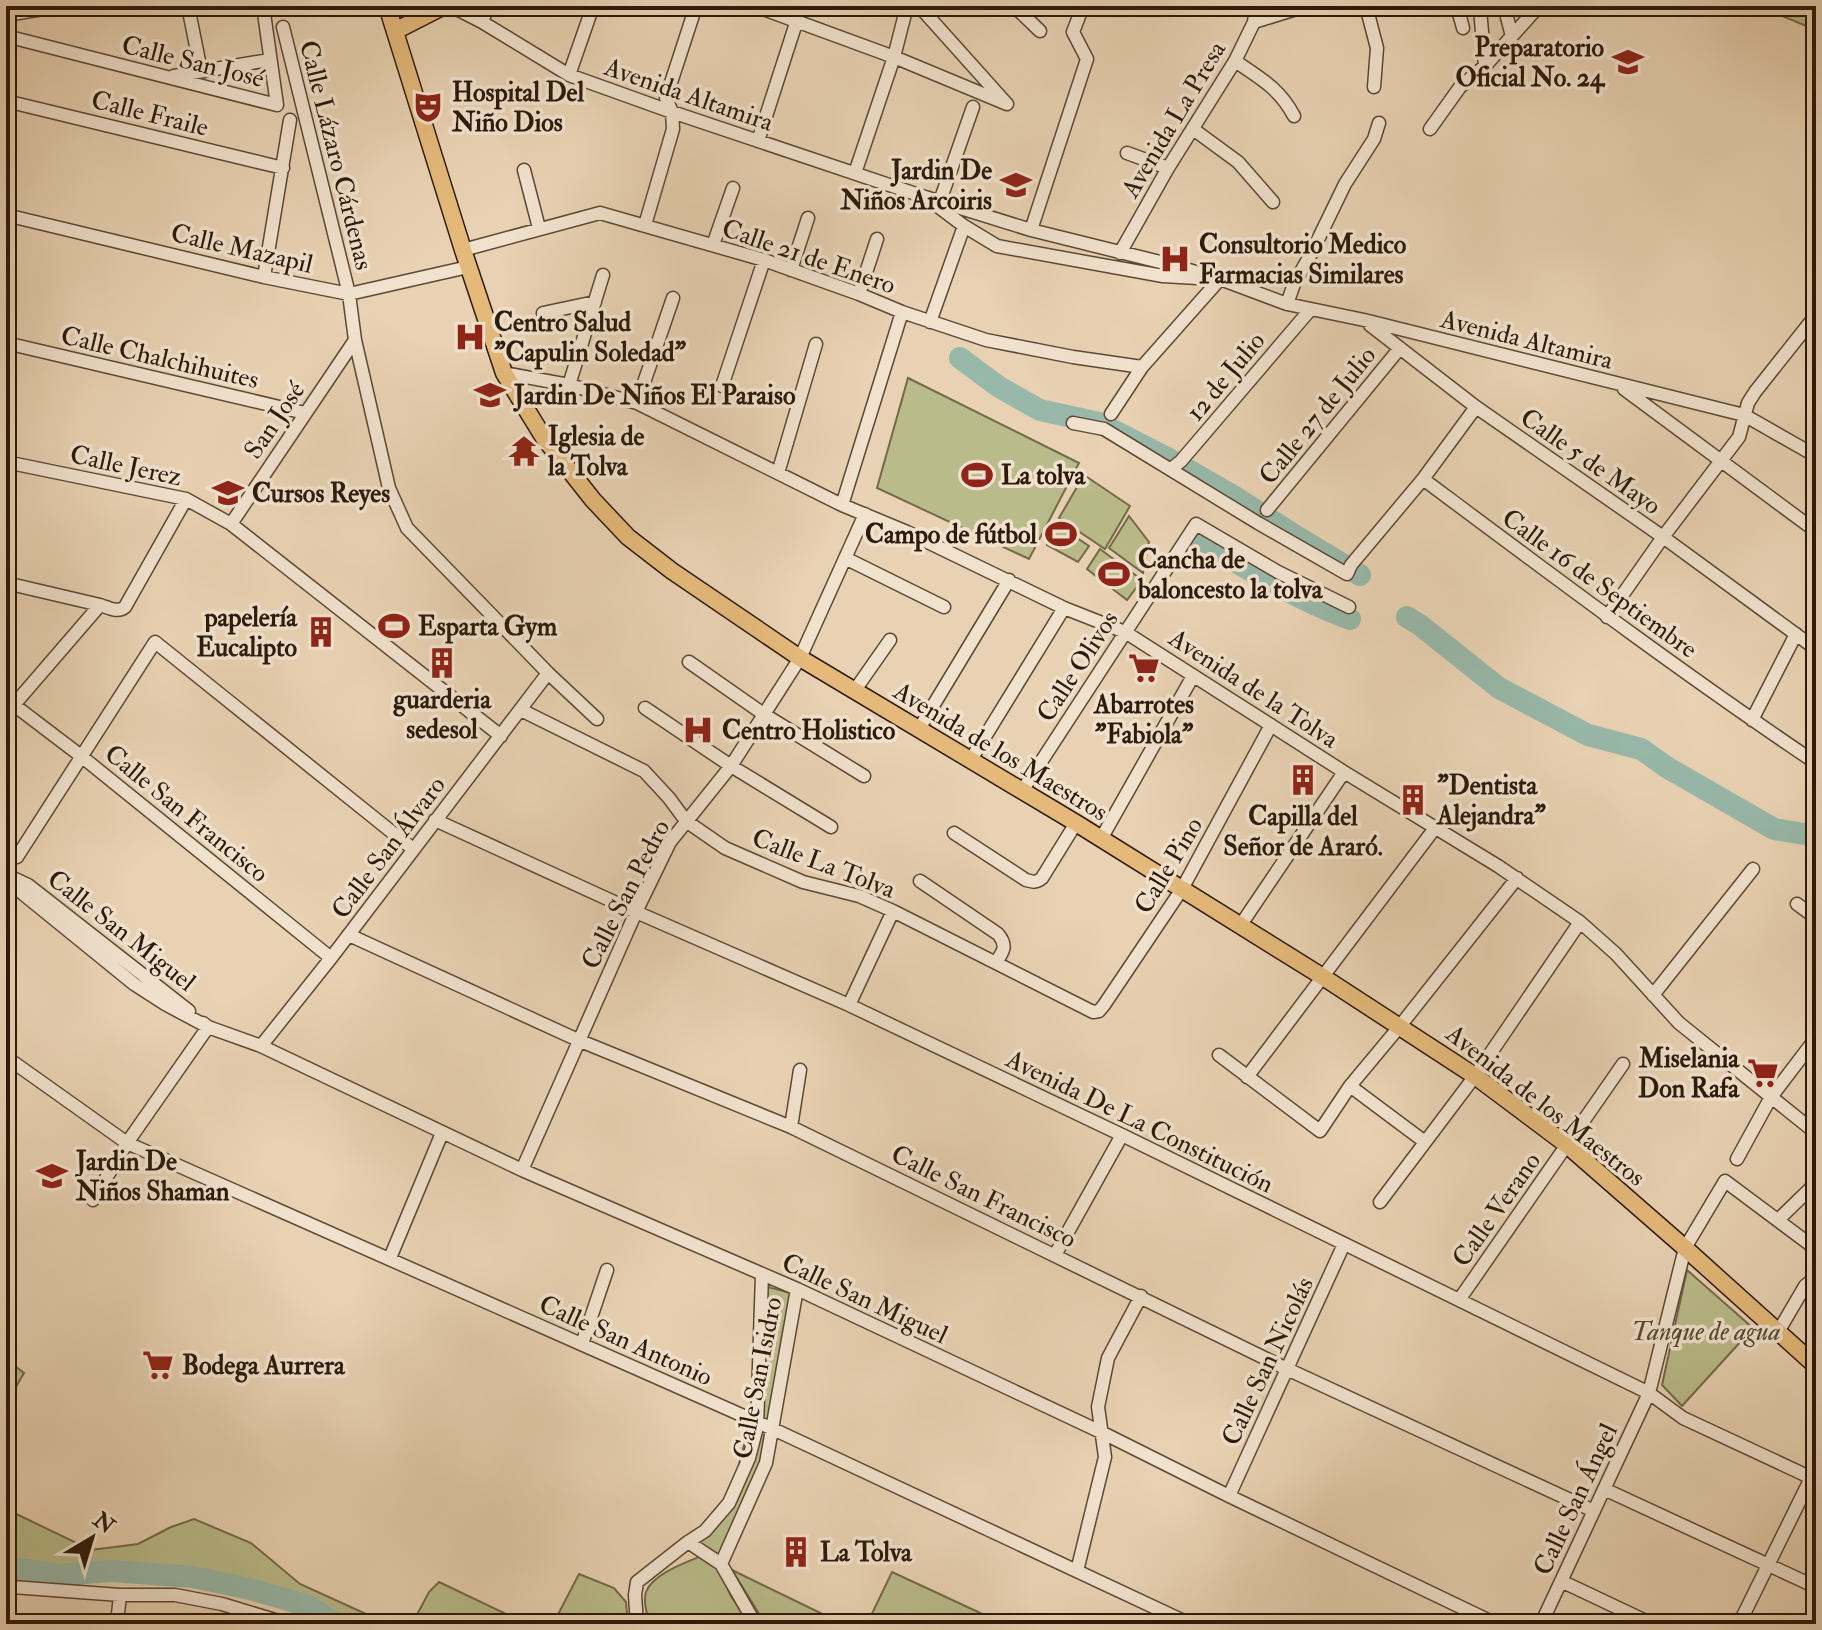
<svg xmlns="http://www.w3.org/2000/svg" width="1822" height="1630" font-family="'IM FELL Double Pica',serif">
	<rect width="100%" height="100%" fill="#e9d2b3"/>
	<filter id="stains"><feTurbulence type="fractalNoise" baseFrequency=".0025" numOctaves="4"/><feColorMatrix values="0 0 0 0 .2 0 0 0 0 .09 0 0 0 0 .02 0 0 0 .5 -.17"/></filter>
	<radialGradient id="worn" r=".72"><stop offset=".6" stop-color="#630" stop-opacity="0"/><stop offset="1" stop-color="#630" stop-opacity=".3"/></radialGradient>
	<path fill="#babb8a" stroke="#736a4a" stroke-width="2" d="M1784 6H1816V30L1782 16Z
		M908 378 1079 463 1029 559 877 488Z
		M1084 475 1130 506 1105 549 1059 518Z
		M1129 516 1149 542 1143 573 1109 548Z
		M1056 524 1089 546 1078 562 1047 545Z
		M1100 549 1142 580 1127 600 1087 569Z
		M1687 1270 1753 1328 1682 1406 1662 1385Z
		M764 1286 795 1294 773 1428 721 1564 688 1542 729 1503 751 1418Z
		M6 1359 24 1373 6 1404Z
		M6 1509 91 1550 138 1544 171 1527 194 1519 251 1543 300 1584 388 1624H345L310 1601 250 1585 194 1573 114 1568 60 1572 11 1565 6 1562Z
		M699 1557 719 1570 731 1596 746 1619 747 1624H650C647 1616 643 1601 646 1592 652 1575 684 1563 699 1557Z
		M732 1570 843 1624H759L761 1617Z
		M892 1572 1004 1624H867Z
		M579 1574 614 1588 626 1602 628 1624H553Z
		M439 1582 527 1624H412L429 1592Z"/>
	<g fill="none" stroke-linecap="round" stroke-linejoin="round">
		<path stroke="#98b8a9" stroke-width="22" d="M960 358 999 387 1040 410 1099 423 1169 459 1235 497 1294 535 1360 575
			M1202 542C1250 570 1297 600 1350 619
			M1407 617 1420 625 1499 688 1588 735 1641 749 1668 768 1774 829 1816 836
			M6 1567 60 1575 111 1571 193 1577 250 1589 309 1606 337 1624"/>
		<defs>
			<path id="minor" d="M188 6 201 71
				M451 6 482 22 569 75 672 112 925 197 1031 230 1168 264 1220 279 1287 304 1364 320 1744 415 1816 456
				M755 6 894 57 1007 104
				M919 6 1005 102
				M1014 6 1040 31
				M1366 6 1377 48 1374 87
				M1457 6 1463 28
				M1504 6 1512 36
				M1480 9 1485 66
				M6 15 61 6
				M482 22 488 6
				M1254 22 1306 6
				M283 27 349 294 355 340 389 488 407 528 548 673 597 719
				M6 32 9 14 8 6
				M6 36 277 105 263 6
				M1235 61C1260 78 1279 88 1294 116
				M569 75 593 6
				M174 76 269 60
				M6 101 283 168
				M1193 129 1238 162 1273 202
				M1430 129 1460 87 1485 66 1539 6
				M758 141 797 20
				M1127 153 1168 168
				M524 170 539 228
				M855 173 894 57 907 6
				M940 201 973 107
				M932 202 964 226 997 246 1163 276 1197 278
				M6 215 264 277 349 294 468 267
				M645 225 673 129 672 112 666 98 696 6
				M1031 230 1087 59 1073 32 1083 6
				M713 245 733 188
				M463 250 600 213 764 260 859 294 902 312 986 340 1073 357 1142 367
				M1120 253 1168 168 1235 61 1254 22 1256 6
				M791 270 808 218
				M264 277 290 120
				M859 294 877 239
				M1287 304 1294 284 1311 254 1345 184 1374 139 1379 123
				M543 313 595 302
				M930 322 964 226
				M1370 325 1476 407 1663 537 1816 649
				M6 343 305 413
				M504 373 569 385 637 403 842 505 907 532 1064 608 1125 632 1344 772 1498 866 1580 922 1616 954 1679 1023 1816 1133
				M569 385 603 275
				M722 386 764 260
				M1624 389 1809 526
				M637 403 673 298
				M1111 414 1142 367 1220 279
				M1073 423 1104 429 1258 523 1347 574 1351 565 1423 479 1476 407
				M6 462 186 499 231 524 501 736
				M1171 469 1181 461 1310 310
				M778 473 816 344
				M1423 479C1553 576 1682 673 1816 763
				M842 505 902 312
				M1267 510 1400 348
				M231 524 355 340
				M845 558 944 607
				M6 583 100 605
				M1607 617 1663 537 1739 437 1748 403 1755 392 1816 315
				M689 662 765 715 864 776
				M855 690 890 640
				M14 705 81 756 331 958
				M645 708 731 766 831 827
				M521 710 644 771 669 798 686 821 725 848 803 882 859 896 893 911 1093 1012 1099 1011 1104 1005 1182 889 1271 725
				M6 714 100 605C109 608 118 613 125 607L186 499
				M1752 720 1796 634
				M919 729 1009 580
				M970 761 1064 608
				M1022 791 1196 524 1278 572 1349 607
				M435 820 636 912 849 1005 1122 1135 1649 1393 1683 1418 1816 1480
				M954 833 1026 880C1033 882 1036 883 1042 878L1076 823
				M1101 839 1193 676
				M17 857 155 642 413 849
				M6 876 22 893 134 984 165 1004 208 1027 261 1046 522 1170 797 1289 1103 1433 1229 1496 1496 1624
				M13 878 28 885 189 1011
				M920 881 998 934C1008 946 1003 952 996 962
				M1797 904 1816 918
				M1240 926 1344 772
				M349 935 578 1040 791 1127 1287 1369 1594 1511
				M1653 995 1753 869
				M849 1005 893 911
				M261 1046 331 958 548 673
				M1219 1055 1320 1131 1350 1086 1400 1026 1517 878
				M6 1057 127 1143 773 1429 1190 1624
				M1247 1077 1435 828
				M1350 1086 1425 1142
				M791 1127 800 1070
				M1737 1159 1771 1097 1816 1038
				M522 1170 636 912 670 842 731 766 800 658 865 514
				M93 1200 127 1143 208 1027 203 1023
				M1380 1202 1475 1076 1580 922
				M1778 1220 1816 1183
				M1055 1255 1122 1135
				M390 1258 442 1133
				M1459 1300 1623 1064
				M1778 1332 1805 1286 1816 1277
				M582 1344 607 1270
				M1604 1489 1816 1587
				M1229 1496 1344 1244
				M688 1542 705 1531 729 1503 749 1458 757 1427 762 1274
				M721 1564 766 1463 797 1289
				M1077 1571 1105 1457 1098 1407 1108 1358 1141 1296
				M1561 1581 1652 1624
				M6 1585 12 1587 120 1595H175L222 1604 288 1624
				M117 1624 120 1595
				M637 1624 635 1595 637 1582 688 1542 721 1564 752 1618 753 1624
				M1541 1624 1649 1393 1685 1248 1725 1181 1816 1249
				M1739 1624 1811 1478 1815 1474"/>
			<path id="major" d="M387 6 463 250 504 373 544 438 593 500 628 537 672 571 800 658 1076 823 1323 977 1475 1076 1567 1145 1685 1248 1816 1366
				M395 31 444 6"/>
		</defs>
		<use href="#minor" stroke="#5b4834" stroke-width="15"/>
		<use href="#major" stroke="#2c1a0a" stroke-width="19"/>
		<use href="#minor" stroke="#f1e2ce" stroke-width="12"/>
		<use href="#major" stroke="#e4b97a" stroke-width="16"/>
	</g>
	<defs>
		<symbol id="school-bare" viewBox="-9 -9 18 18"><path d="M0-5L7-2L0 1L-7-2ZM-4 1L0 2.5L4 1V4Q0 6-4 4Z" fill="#8f2418" stroke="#f1e2ce" stroke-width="2.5" paint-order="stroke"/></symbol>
		<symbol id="theatre-bare" viewBox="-9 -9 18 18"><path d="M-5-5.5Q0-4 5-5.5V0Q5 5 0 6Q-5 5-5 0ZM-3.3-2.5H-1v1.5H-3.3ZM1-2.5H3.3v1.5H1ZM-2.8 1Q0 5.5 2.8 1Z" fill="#8f2418" stroke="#f1e2ce" stroke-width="2.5" paint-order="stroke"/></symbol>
		<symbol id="hospital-bare" viewBox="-9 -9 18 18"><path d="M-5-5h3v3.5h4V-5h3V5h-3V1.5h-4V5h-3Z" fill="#8f2418" stroke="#f1e2ce" stroke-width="2.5" paint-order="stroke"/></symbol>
		<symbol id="temple-bare" viewBox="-9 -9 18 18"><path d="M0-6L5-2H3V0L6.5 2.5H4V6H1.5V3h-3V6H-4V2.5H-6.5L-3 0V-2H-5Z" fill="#8f2418" stroke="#f1e2ce" stroke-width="2.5" paint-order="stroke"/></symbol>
		<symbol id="stadium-bare" viewBox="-9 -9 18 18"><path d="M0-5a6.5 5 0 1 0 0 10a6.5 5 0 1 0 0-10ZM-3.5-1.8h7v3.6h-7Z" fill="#8f2418" stroke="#f1e2ce" stroke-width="2.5" paint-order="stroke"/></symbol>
		<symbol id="building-bare" viewBox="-9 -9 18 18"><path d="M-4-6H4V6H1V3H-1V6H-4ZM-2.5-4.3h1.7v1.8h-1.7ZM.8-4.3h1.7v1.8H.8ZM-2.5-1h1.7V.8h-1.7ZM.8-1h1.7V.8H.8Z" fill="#8f2418" stroke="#f1e2ce" stroke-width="2.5" paint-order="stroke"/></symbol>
		<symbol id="supermarket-bare" viewBox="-9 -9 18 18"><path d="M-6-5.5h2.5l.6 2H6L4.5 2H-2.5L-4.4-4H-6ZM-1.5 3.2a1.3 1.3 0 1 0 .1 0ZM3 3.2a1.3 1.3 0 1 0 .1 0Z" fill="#8f2418" stroke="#f1e2ce" stroke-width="2.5" paint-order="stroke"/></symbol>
	</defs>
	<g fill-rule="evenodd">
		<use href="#school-bare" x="1606" y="40" width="44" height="44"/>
		<use href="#theatre-bare" x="406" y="85" width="44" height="44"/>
		<use href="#school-bare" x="994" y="163" width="44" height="44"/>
		<use href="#hospital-bare" x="1153" y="237" width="44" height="44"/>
		<use href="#hospital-bare" x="448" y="315" width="44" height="44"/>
		<use href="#school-bare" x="468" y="373" width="44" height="44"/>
		<use href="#temple-bare" x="502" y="429" width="44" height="44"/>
		<use href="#stadium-bare" x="955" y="453" width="44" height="44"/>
		<use href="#school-bare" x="206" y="471" width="44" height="44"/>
		<use href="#stadium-bare" x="1039" y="512" width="44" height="44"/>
		<use href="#stadium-bare" x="1092" y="552" width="44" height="44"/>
		<use href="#stadium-bare" x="372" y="604" width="44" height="44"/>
		<use href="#building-bare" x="299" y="610" width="44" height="44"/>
		<use href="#building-bare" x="420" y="641" width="44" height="44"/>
		<use href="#supermarket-bare" x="1122" y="646" width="44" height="44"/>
		<use href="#hospital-bare" x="676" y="708" width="44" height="44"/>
		<use href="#building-bare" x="1281" y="758" width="44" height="44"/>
		<use href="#building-bare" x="1391" y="778" width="44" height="44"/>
		<use href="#supermarket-bare" x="1741" y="1051" width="44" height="44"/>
		<use href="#school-bare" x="30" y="1154" width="44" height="44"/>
		<use href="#supermarket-bare" x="136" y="1343" width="44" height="44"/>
		<use href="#building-bare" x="774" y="1530" width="44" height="44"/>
	</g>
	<g text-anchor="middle" stroke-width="7" stroke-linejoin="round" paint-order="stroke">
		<g font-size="26" font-weight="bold" fill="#2c1a0a" stroke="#f1e2ce" text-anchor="start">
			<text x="1604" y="56" text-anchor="end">Preparatorio<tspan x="1604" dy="30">Oficial No. 24</tspan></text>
			<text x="452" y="101">Hospital Del<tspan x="452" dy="30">Niño Dios</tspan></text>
			<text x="992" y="179" text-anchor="end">Jardin De<tspan x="992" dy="30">Niños Arcoiris</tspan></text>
			<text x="1199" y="253">Consultorio Medico<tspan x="1199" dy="30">Farmacias Similares</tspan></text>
			<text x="494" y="331">Centro Salud<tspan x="494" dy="30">"Capulin Soledad"</tspan></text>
			<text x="514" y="404">Jardin De Niños El Paraiso</text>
			<text x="548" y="445">Iglesia de<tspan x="548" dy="30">la Tolva</tspan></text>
			<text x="1001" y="484">La tolva</text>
			<text x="252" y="502">Cursos Reyes</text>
			<text x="1037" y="543" text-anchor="end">Campo de fútbol</text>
			<text x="1138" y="568">Cancha de<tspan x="1138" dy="30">baloncesto la tolva</tspan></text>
			<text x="297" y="626" text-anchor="end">papelería<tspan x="297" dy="30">Eucalipto</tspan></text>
			<text x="418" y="635">Esparta Gym</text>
			<text x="442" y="708" text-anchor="middle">guarderia<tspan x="442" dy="30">sedesol</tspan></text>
			<text x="1144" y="713" text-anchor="middle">Abarrotes<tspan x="1144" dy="30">"Fabiola"</tspan></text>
			<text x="722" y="739">Centro Holistico</text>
			<text x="1437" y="794">"Dentista<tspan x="1437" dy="30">Alejandra"</tspan></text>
			<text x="1303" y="825" text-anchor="middle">Capilla del<tspan x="1303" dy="30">Señor de Araró.</tspan></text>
			<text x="1739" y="1067" text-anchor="end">Miselania<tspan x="1739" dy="30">Don Rafa</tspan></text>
			<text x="76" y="1170">Jardin De<tspan x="76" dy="30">Niños Shaman</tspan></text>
			<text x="182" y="1374">Bodega Aurrera</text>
			<text x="820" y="1561">La Tolva</text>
		</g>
		<g font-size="26" fill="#2c1a0a" stroke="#f1e2ce">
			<text transform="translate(193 61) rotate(14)" y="9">Calle San José</text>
			<text transform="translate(689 94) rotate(19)" y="9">Avenida Altamira</text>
			<text transform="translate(150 113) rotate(14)" y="9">Calle Fraile</text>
			<text transform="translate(1173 119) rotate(-59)" y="9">Avenida La Presa</text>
			<text transform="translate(337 155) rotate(76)" y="9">Calle Lázaro Cárdenas</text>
			<text transform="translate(242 248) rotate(13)" y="9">Calle Mazapil</text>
			<text transform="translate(809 256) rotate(19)" y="9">Calle 21 de Enero</text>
			<text transform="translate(1527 339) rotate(14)" y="9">Avenida Altamira</text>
			<text transform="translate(160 357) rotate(13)" y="9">Calle Chalchihuites</text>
			<text transform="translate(1225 376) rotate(-50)" y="9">12 de Julio</text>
			<text transform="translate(1317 415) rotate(-51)" y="9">Calle 27 de Julio</text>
			<text transform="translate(274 420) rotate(-56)" y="9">San José</text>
			<text transform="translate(1591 461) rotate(35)" y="9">Calle 5 de Mayo</text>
			<text transform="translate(126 465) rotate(12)" y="9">Calle Jerez</text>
			<text transform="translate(1600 583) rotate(36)" y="9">Calle 16 de Septiembre</text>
			<text transform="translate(1077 666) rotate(-57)" y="9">Calle Olivos</text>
			<text transform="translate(1254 688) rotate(33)" y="9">Avenida de la Tolva</text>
			<text transform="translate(1001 751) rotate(31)" y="9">Avenida de los Maestros</text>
			<text transform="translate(187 813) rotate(39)" y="9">Calle San Francisco</text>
			<text transform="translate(388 847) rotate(-53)" y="9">Calle San Álvaro</text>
			<text transform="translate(824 863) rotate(21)" y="9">Calle La Tolva</text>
			<text transform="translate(1168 865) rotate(-59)" y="9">Calle Pino</text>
			<text transform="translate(625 894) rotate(-63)" y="9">Calle San Pedro</text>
			<text transform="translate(122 930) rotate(38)" y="9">Calle San Miguel</text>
			<text transform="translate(1546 1105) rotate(38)" y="9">Avenida de los Maestros</text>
			<text transform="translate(1140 1121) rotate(26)" y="9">Avenida De La Constitución</text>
			<text transform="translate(984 1196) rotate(26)" y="9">Calle San Francisco</text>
			<text transform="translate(1496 1209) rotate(-55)" y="9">Calle Verano</text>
			<text transform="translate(865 1298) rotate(25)" y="9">Calle San Miguel</text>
			<text transform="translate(626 1340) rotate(24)" y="9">Calle San Antonio</text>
			<text transform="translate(1267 1361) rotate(-65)" y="9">Calle San Nicolás</text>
			<text transform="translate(757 1378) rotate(-79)" y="9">Calle San Isidro</text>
			<text transform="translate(1575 1499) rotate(-65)" y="9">Calle San Ángel</text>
		</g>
		<g font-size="26" font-style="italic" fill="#574a30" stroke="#f1e2ce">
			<text x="1706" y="1340">Tanque de agua</text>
		</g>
	</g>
	<rect width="1822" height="1630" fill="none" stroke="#e9d2b3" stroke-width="32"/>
	<rect x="8" y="8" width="1806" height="1614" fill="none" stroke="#2c1a0a" stroke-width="4"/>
	<rect x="16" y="16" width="1790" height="1598" fill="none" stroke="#2c1a0a" stroke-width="2"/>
	<g transform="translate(92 1538) rotate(38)" stroke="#f1e2ce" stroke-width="6" paint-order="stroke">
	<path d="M0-6L14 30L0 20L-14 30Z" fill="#2c1a0a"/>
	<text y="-12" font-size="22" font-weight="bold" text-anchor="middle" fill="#2c1a0a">N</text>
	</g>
	<rect width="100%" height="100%" filter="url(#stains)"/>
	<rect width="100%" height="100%" fill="url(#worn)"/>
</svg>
